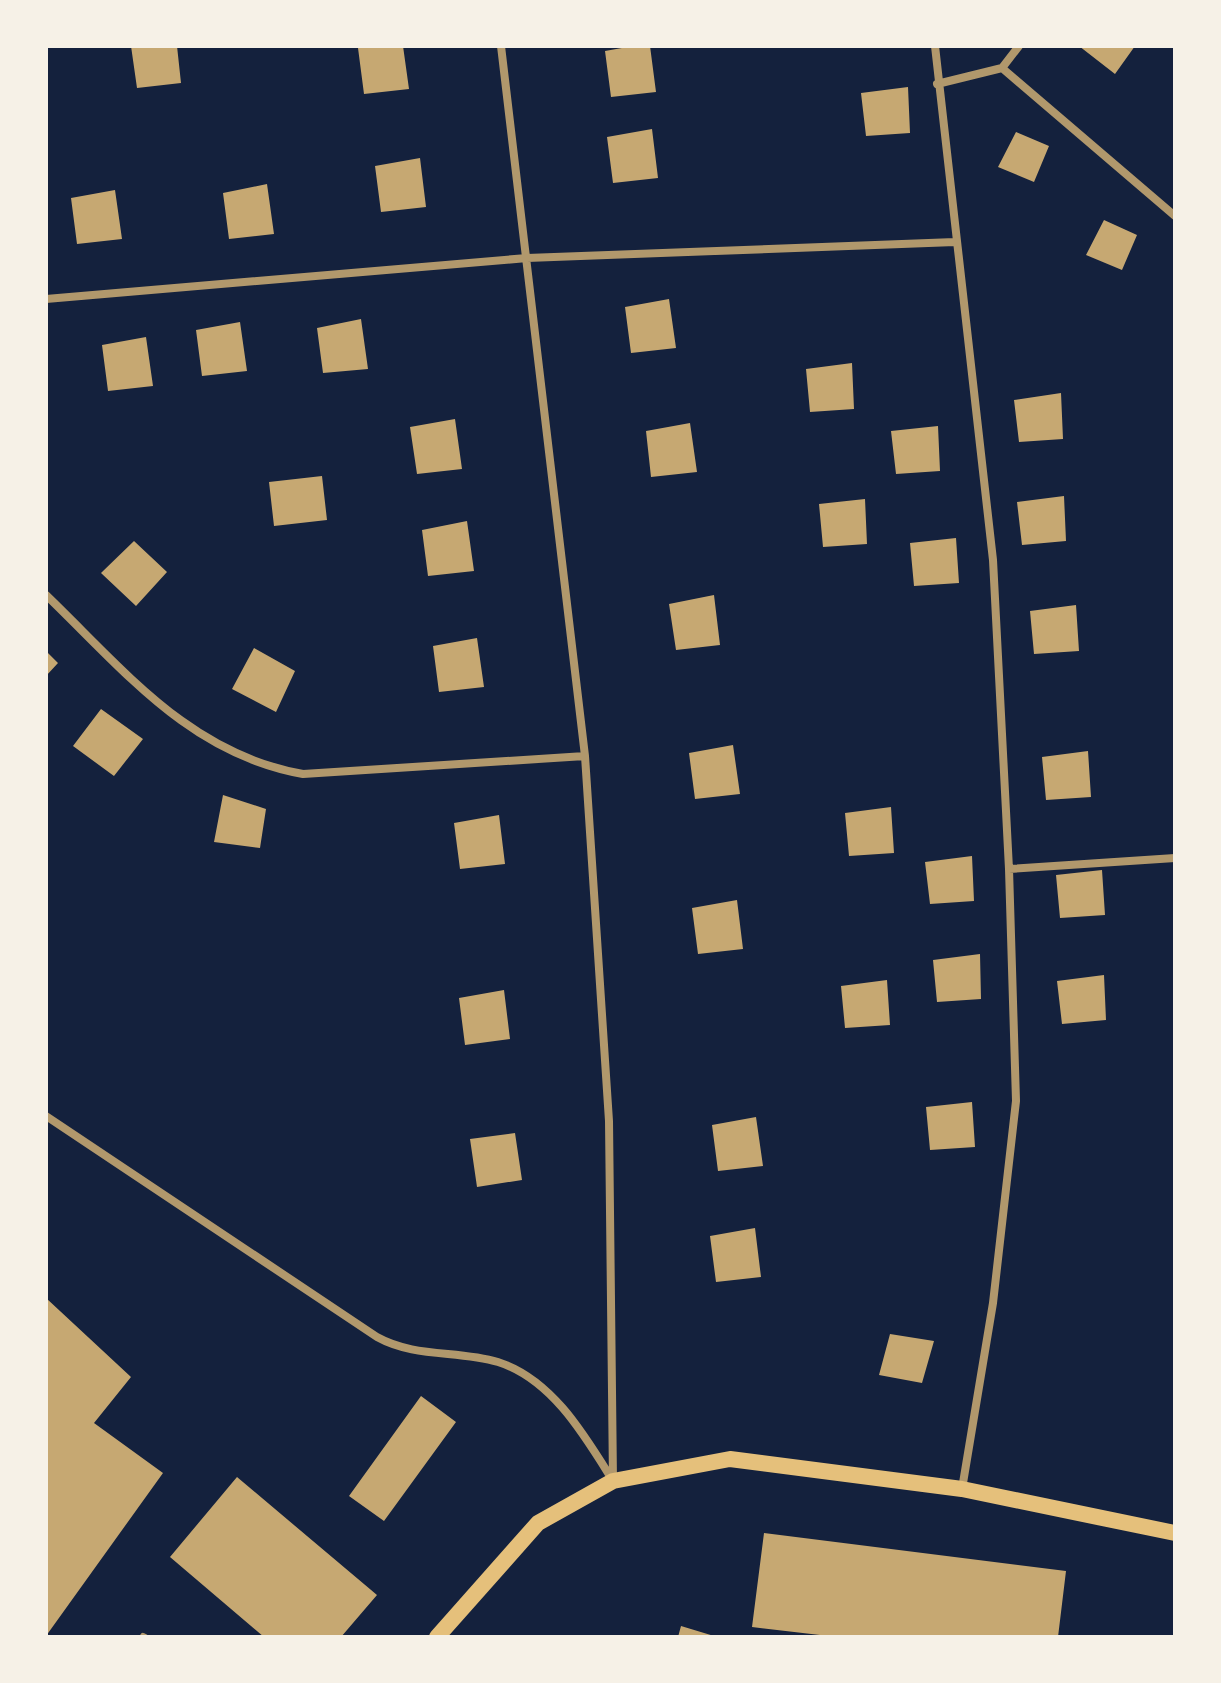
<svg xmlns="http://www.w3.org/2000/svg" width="1221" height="1683" font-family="'Source Serif 4',serif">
	<rect width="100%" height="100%" fill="#14213d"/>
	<path fill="#c6a872" d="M131 46H177L181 83 137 88Z
		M370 46H403L409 89 364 94 358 48Z
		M633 46H650L656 92 611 97 605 51Z
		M1079 46H1135L1115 74Z
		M908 87 910 133 866 136 861 93Z
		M652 129 658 178 613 183 607 137Z
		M1016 132 1049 146 1034 182 998 167Z
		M420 158 426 207 381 212 375 166Z
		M267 184 274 234 229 239 223 193Z
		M115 190 122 239 77 244 71 198Z
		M1104 220 1137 235 1122 270 1086 255Z
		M669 299 676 348 631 353 625 307Z
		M361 319 368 369 323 373 317 328Z
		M240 322 247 371 202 376 196 330Z
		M146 337 153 386 108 391 102 345Z
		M852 363 854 409 810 412 806 369Z
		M1061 393 1063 439 1019 442 1014 400Z
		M455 419 462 469 417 474 410 427Z
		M690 423 697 472 651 477 646 431Z
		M938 426 940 471 896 474 891 431Z
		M322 476 327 520 274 526 269 482Z
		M1064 496 1066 541 1022 545 1017 502Z
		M865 499 867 544 823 547 819 504Z
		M467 521 474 571 428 576 422 530Z
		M956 538 959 583 914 586 910 543Z
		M134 541 167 572 136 606 101 573Z
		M714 595 720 645 676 650 669 604Z
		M1076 605 1079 651 1034 654 1030 611Z
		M477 638 484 687 439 692 433 646Z
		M254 648 295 671 276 712 232 689Z
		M46 651 58 663 46 676Z
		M101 709 143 739 114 776 73 746Z
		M733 745 740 794 695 799 689 753Z
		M1088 751 1091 797 1046 800 1042 757Z
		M223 795 266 809 260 848 214 842Z
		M891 807 894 853 849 856 845 813Z
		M499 815 505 864 460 869 454 823Z
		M972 856 974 901 930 904 925 862Z
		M1102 870 1105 915 1060 918 1056 875Z
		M737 900 743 949 698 954 692 908Z
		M980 954 981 999 937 1002 933 960Z
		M1104 975 1106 1020 1062 1024 1057 981Z
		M887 980 890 1025 845 1028 841 986Z
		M504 990 510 1039 465 1045 459 998Z
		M972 1102 975 1147 930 1150 926 1107Z
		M756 1117 763 1166 718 1171 712 1125Z
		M515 1133 522 1180 477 1187 470 1139Z
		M755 1228 761 1277 716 1282 710 1236Z
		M46 1298 131 1377 94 1423 163 1473 46 1636Z
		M890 1334 934 1341 922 1383 879 1375Z
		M421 1396 456 1422 384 1521 349 1496Z
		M237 1477 377 1595 341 1637H264L170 1557Z
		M764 1533 1066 1571 1058 1637H837L752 1627Z
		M681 1626 714 1636V1637H678Z"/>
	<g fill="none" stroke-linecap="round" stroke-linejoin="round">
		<path stroke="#b1986c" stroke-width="6" d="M143 1636 145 1637"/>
		<path stroke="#b1986c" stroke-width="8" d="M501 46 585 756 609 1121 613 1481
			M935 46 993 560 1009 869 1016 1101 993 1303 962 1489
			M1002 68 1175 216
			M937 84 1002 68 1019 46
			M46 299 527 258 955 242
			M46 595C125 671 190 754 303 774L585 756
			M1009 869 1175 858
			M46 1116 377 1337C415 1358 457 1350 498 1362 552 1379 585 1436 613 1481"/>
		<path stroke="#e5c07b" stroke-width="16" d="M437 1637 538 1523 613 1481 730 1459 962 1489 1175 1533"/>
	</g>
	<rect width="1221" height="1683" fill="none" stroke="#f6f1e7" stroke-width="96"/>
</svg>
